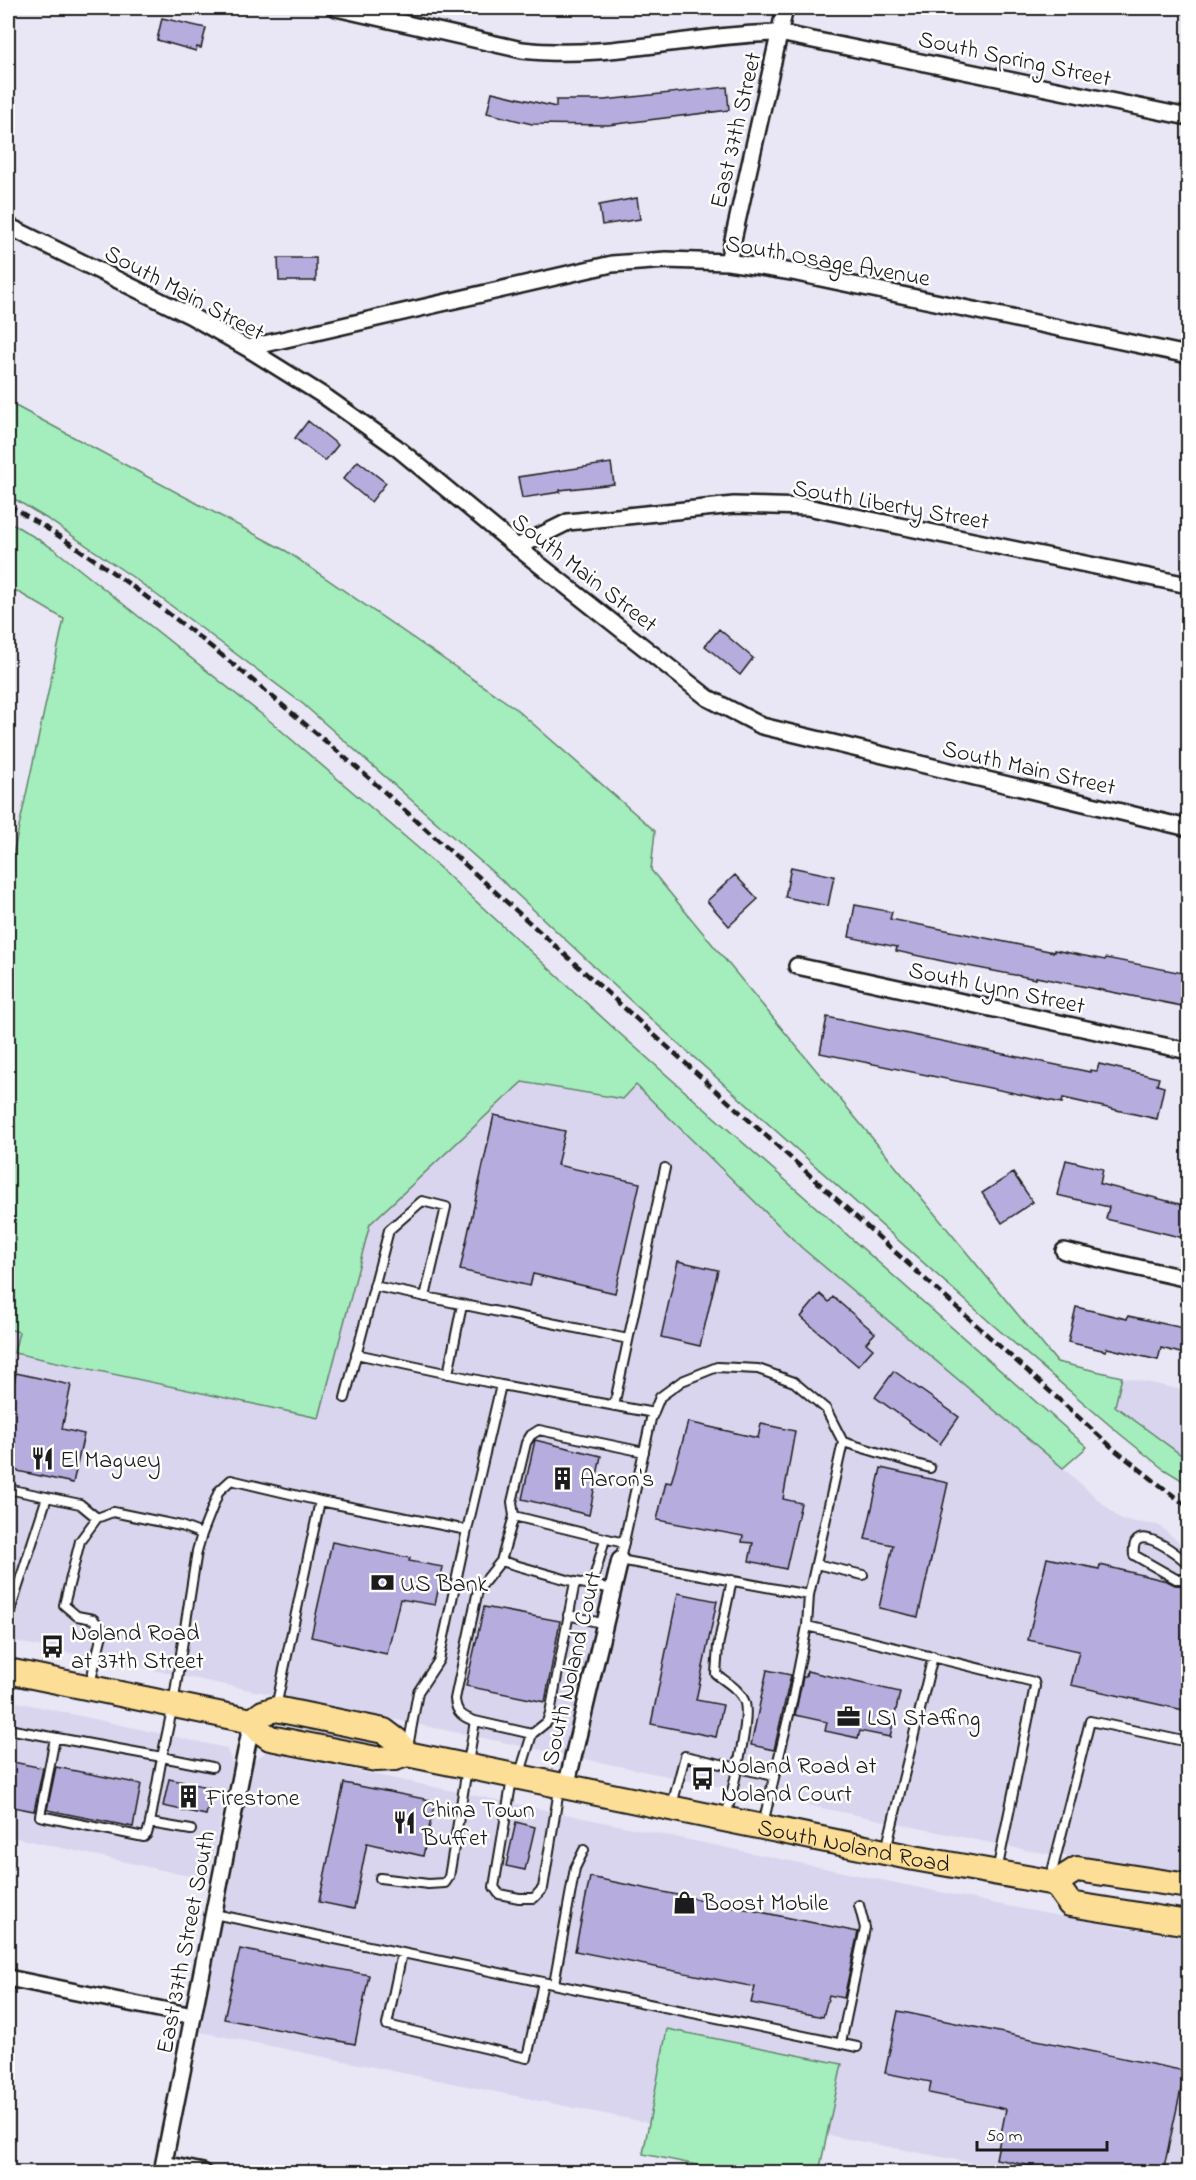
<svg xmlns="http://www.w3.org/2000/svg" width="1196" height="2180" font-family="'Indie Flower',sans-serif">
	<rect width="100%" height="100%" fill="#e9e6f5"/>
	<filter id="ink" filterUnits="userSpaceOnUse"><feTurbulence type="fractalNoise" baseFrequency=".0167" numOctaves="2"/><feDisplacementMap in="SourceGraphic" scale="12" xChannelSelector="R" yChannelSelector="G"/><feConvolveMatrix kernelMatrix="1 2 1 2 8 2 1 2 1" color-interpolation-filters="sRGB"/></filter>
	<g filter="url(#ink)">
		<path fill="#dad5ee" d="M522 1082 623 1099 636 1084 802 1248 1063 1468 1121 1520 1158 1525 1188 1549V1876L1025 1850 8 1640V1329L19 1331 14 1353 319 1418 370 1224Z
			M1122 1377 1188 1391V1460L1115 1406Z
			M8 1700 226 1748 233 1764 207 1880 8 1836Z
			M266 1752 1007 1906 1118 1927 1188 1938V2172H1020L827 2135 842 2064 667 2030 649 2123 201 2032 225 1890 254 1760Z"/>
		<path fill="#a4edbc" stroke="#60846c" stroke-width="1.5" d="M8 402 286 551 515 708 655 831 651 870 1057 1362 1122 1377 1115 1406 1188 1460V1484L1162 1468 1120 1434 993 1325 632 1002 506 884 303 704 134 578 49 520 8 495Z
			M8 521 54 549 270 721 417 847 618 1032 1087 1447 1063 1468 802 1248 636 1085 623 1099 522 1082 370 1224 319 1418 14 1353 19 1332 8 1329V878L64 619 8 586Z
			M667 2029 842 2064 819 2172H731L643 2154Z"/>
		<path fill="#b6adde" stroke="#1c1c1c" stroke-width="1.5" d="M162 18 206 28 201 48 197 47 196 51 157 40Z
			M727 87 729 110 608 125 532 124 487 113 492 92 556 107V100H604Z
			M637 198 640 219 602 225 599 205Z
			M278 258H316V281H279Z
			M308 421 338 445 325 461 295 438Z
			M358 461 386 483 371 502 343 479Z
			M611 463 614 484 560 490V492L522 498 518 477Z
			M719 629 753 658 740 675 705 646Z
			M791 867 834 876 828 906 785 897Z
			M735 875 758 899 729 926 707 901Z
			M855 905 892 912 890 919 941 929 1054 952V950L1105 960 1106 958 1188 974 1187 1007 1036 977V979L947 962 896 951 897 947 849 937Z
			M827 1017 1090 1072V1070L1097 1071 1099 1064 1159 1078 1157 1085 1164 1087 1157 1119 1063 1098 1062 1103 820 1053Z
			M494 1115 565 1131 557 1165 640 1183 615 1293 533 1274 530 1286 460 1270Z
			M1066 1160 1103 1169 1100 1184 1188 1206V1239L1106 1219 1109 1207 1057 1195Z
			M1013 1173 1033 1202 1002 1223 982 1193Z
			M678 1261 718 1270 700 1346 661 1337Z
			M820 1294 829 1302 833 1297 875 1333 866 1343 873 1349 858 1366 801 1317Z
			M1076 1307 1127 1319 1128 1316 1188 1329V1355L1161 1348 1158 1360 1107 1348 1106 1351 1068 1342Z
			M894 1371 959 1417 940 1444 875 1397Z
			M16 1373 71 1385 62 1429 84 1434 73 1483 8 1469V1411Z
			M688 1422 758 1438 761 1424 795 1431 783 1499 801 1503 786 1569 749 1561 753 1543 742 1542 743 1536 657 1520 666 1482 671 1483Z
			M535 1440 601 1456 589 1515 522 1499Z
			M881 1468 948 1483 918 1617 879 1608 893 1545 865 1539Z
			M332 1542 410 1558 409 1561 443 1567 435 1605 400 1599 387 1654 311 1637Z
			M1047 1558 1099 1569 1100 1565 1167 1581 1175 1585 1188 1586V1601L1185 1618 1188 1619V1711L1071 1685 1079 1651 1028 1640Z
			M678 1593 717 1601 696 1700 723 1705 716 1737 651 1724Z
			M484 1607 560 1621 545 1702 466 1686Z
			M767 1670 791 1675 774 1750 751 1745Z
			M807 1671 900 1692 890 1737 860 1731 858 1738 825 1731 827 1722 795 1715 803 1677H806Z
			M8 1761 43 1768 34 1811 8 1806Z
			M56 1767 141 1784 133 1827 47 1810Z
			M169 1779 212 1788 206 1815 163 1806Z
			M344 1783 435 1801 423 1856 367 1843 354 1909 319 1902Z
			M516 1822 535 1827 525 1870 506 1866Z
			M590 1877 858 1932 844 1998 829 1995 823 2017 751 2003 755 1987 575 1951Z
			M240 1949 369 1975 355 2044 224 2019Z
			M898 2011 1185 2071 1163 2172H1061L996 2159 1006 2109 929 2093 931 2082 885 2073Z"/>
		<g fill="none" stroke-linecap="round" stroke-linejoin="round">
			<defs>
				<path id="service" d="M374 1286 628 1339
					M356 1354 501 1385
					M448 1374 462 1305
					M345 1398 389 1230 422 1201 446 1207 425 1297
					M614 1406 665 1168
					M843 1442 930 1468
					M8 1489 80 1504 97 1518
					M467 1530 501 1385 654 1413
					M202 1534 219 1491 231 1480 320 1501
					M624 1543 514 1516 512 1502 526 1443 531 1435 539 1430 644 1452
					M501 1561 575 1582
					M816 1564 863 1575
					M1188 1564C1178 1554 1130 1517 1134 1555L1176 1579H1188
					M592 1585 613 1589
					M10 1611 47 1497
					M568 1615 605 1624
					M807 1626 1034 1682 1035 1686 997 1871
					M8 1632 10 1611 8 1608
					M276 1707 320 1501 467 1530 439 1660 418 1692 408 1747
					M475 1721C462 1717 456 1712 455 1699L478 1590 501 1561 514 1516
					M8 1729 162 1757 173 1705 197 1551 202 1534 181 1526 113 1512 97 1518 80 1541 64 1605 77 1616 93 1619 103 1630 90 1684
					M55 1738 40 1816 144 1837 147 1834 150 1823
					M520 1773 532 1734 547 1722 550 1713 575 1582 592 1585 605 1539
					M512 1779 494 1887 499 1894 519 1898H534L543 1888 559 1790
					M672 1805 685 1756 774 1776
					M726 1818C731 1793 750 1725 745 1703 741 1690 726 1682 716 1674L718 1646 732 1580
					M763 1824 792 1702 807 1626 809 1595 843 1442 826 1409 794 1382 758 1369 717 1367 682 1381 660 1397 651 1419 620 1560 809 1595
					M191 1830 150 1823 162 1757 212 1767
					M886 1850 933 1656
					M380 1878 428 1884 445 1883 449 1877 475 1721 532 1734
					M1050 1880 1090 1721 1188 1742
					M214 1914 857 2047
					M402 1953 387 2025 527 2058 543 1982
					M554 1984 575 1868 584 1850
					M841 2043 865 1928 859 1905"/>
				<path id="minor" d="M336 8 522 50C608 60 693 34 779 33L1188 117
					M8 226 191 316 247 348 327 398 396 447 517 547 708 698 762 726 1188 828
					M728 262 785 8
					M247 348 612 264 666 260 728 262 792 272 1188 355
					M517 547 568 522 734 505 807 507 1188 585
					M797 966 1188 1051
					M1064 1251 1188 1279
					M566 1787 620 1560
					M8 1978 193 2016
					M164 2164 203 2172
					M162 2172 252 1721"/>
				<g id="primary">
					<path id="s1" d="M8 1671 252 1721 260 1731 270 1738 376 1759 395 1758 407 1754 914 1858 1055 1883 1077 1869 1188 1886"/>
					<path d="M252 1721 263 1713 276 1709 384 1731 396 1740 407 1754"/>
					<path d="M1055 1883 1070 1904 1188 1923"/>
				</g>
			</defs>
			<use href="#service" stroke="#1c1c1c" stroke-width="12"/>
			<use href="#minor" stroke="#1c1c1c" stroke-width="20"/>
			<use href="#primary" stroke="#1c1c1c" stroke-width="28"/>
			<use href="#service" stroke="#fff" stroke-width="8"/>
			<use href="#minor" stroke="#fff" stroke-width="15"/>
			<use href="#primary" stroke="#fdde96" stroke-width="24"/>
			<path stroke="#1c1c1c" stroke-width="4.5" stroke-dasharray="9 4.5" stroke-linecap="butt" d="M8 505C138 580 254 681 369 778L1115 1450 1188 1507"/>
		</g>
	</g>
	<defs>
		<symbol id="restaurant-bare" viewBox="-9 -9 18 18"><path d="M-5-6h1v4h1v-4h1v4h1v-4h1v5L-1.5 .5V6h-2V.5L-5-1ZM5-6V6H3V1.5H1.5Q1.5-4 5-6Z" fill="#1c1c1c" stroke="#fff" stroke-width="2.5" paint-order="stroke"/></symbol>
		<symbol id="building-bare" viewBox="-9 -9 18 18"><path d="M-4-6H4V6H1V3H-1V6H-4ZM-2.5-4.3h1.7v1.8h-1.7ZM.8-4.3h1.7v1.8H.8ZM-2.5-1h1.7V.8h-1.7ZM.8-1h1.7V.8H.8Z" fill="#1c1c1c" stroke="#fff" stroke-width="2.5" paint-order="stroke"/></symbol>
		<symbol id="bank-bare" viewBox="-9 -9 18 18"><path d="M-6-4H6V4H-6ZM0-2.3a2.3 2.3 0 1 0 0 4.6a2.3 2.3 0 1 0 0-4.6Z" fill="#1c1c1c" stroke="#fff" stroke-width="2.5" paint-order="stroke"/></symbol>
		<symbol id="bus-bare" viewBox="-9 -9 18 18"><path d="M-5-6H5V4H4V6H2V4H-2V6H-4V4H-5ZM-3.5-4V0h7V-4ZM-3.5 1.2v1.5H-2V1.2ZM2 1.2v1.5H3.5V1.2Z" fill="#1c1c1c" stroke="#fff" stroke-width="2.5" paint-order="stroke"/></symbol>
		<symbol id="office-bare" viewBox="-9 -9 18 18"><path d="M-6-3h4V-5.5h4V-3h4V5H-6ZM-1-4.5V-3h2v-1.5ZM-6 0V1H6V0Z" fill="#1c1c1c" stroke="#fff" stroke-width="2.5" paint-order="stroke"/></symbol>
		<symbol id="shop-bare" viewBox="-9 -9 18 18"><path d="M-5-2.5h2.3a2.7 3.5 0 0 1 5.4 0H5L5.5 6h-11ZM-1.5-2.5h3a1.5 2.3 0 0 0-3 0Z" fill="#1c1c1c" stroke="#fff" stroke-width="2.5" paint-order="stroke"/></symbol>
	</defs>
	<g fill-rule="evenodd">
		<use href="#restaurant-bare" x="26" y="1442" width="33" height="33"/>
		<use href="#building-bare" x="546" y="1462" width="33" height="33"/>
		<use href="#bank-bare" x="366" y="1566" width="33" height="33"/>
		<use href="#bus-bare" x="36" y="1630" width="33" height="33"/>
		<use href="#office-bare" x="832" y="1700" width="33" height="33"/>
		<use href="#bus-bare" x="686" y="1762" width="33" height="33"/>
		<use href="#building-bare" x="172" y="1780" width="33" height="33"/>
		<use href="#restaurant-bare" x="388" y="1806" width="33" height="33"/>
		<use href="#shop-bare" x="668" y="1886" width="33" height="33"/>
	</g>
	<g text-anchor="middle" stroke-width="5" stroke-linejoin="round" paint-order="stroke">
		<g font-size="24" fill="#1c1c1c" stroke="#fff">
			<text transform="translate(1015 58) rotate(12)" y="8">South Spring Street</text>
			<text transform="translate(735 130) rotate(-77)" y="8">East 37th Street</text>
			<text transform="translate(828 260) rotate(10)" y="8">South Osage Avenue</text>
			<text transform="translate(185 292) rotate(28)" y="8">South Main Street</text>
			<text transform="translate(891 504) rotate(10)" y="8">South Liberty Street</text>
			<text transform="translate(585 572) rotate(38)" y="8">South Main Street</text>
			<text transform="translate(1029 767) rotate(13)" y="8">South Main Street</text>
			<text transform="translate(997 987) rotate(12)" y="8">South Lynn Street</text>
			<text transform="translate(571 1668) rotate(-77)" y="8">South Noland Court</text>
			<text dy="8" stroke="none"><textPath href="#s1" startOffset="870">South Noland Road</textPath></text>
			<text transform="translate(185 1942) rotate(-79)" y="8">East 37th Street South</text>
		</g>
		<g font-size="24" fill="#1c1c1c" stroke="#fff" text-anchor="start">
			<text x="60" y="1467">El Maguey</text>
			<text x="580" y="1486">Aaron's</text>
			<text x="400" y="1591">US Bank</text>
			<text x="71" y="1640">Noland Road<tspan x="71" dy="28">at 37th Street</tspan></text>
			<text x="867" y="1725">LSI Staffing</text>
			<text x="721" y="1773">Noland Road at<tspan x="721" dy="28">Noland Court</tspan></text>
			<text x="206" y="1805">Firestone</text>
			<text x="422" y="1817">China Town<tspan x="422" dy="28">Buffet</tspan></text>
			<text x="703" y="1910">Boost Mobile</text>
		</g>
	</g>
	<rect width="1196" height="2180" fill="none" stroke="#fff" stroke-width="30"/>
	<rect x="15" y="15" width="1166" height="2150" fill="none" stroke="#1c1c1c" stroke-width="2" filter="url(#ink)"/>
	<path d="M977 2141v9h130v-9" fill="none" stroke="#1c1c1c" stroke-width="3"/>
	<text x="986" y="2141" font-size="18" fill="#1c1c1c" stroke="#ffffff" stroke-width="4.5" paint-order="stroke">50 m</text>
</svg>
